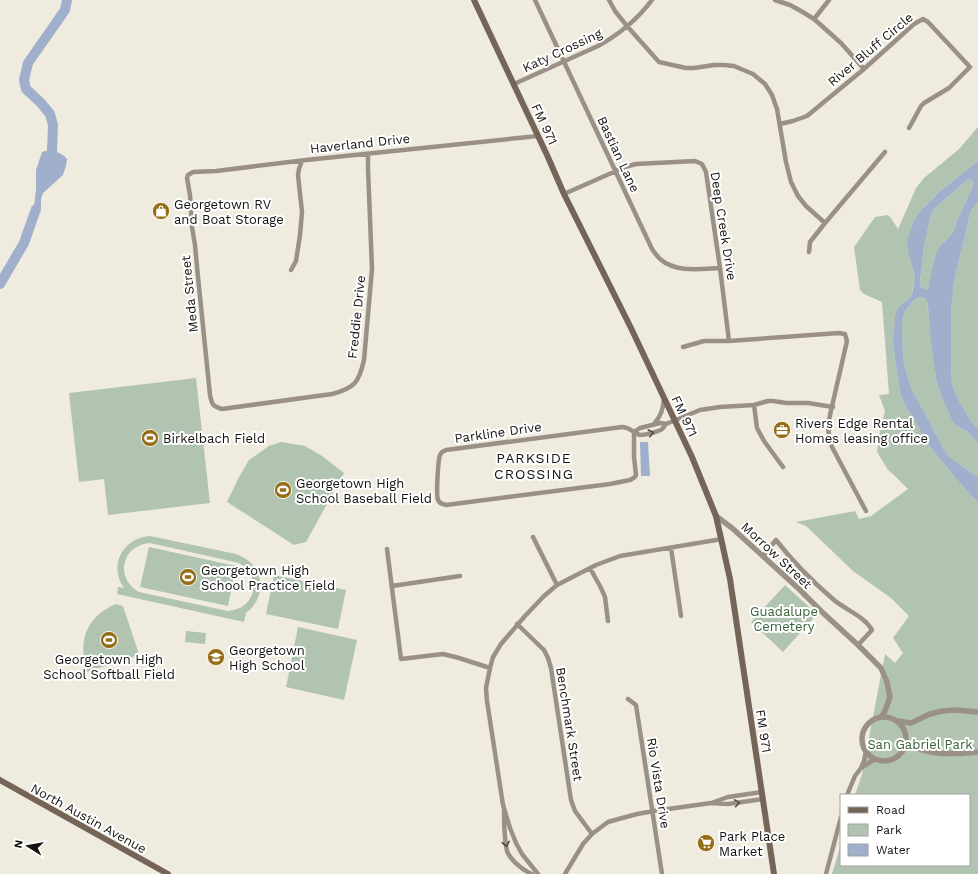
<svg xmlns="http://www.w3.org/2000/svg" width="978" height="874" font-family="'Work Sans',sans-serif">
	<rect width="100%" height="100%" fill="#f0ebdf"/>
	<path fill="#b1c4b1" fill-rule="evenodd" d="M978 127V161L940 191 923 208 915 218 909 255 915 277 911 297 902 304 893 345 900 393 907 409 916 422 926 442 958 481 978 503V874H832L841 844V865H969V795H855L862 774 885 654 895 663 903 653 893 638 909 616 891 598 853 571 806 526 796 522 855 511 859 519 871 516 908 489 893 474 888 470 877 452 880 431 885 411 879 395 889 394 882 302 864 294 860 290 854 247 875 217 888 215 891 218 898 229 916 188 924 178 959 149Z
		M968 179H972L973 186 956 223 954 230 951 235 940 246 928 288 927 289 925 290C921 289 921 286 920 282L924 247 931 215 934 209Z
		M978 202V429L971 421 958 399 952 384 951 363V311L954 282 971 210Z
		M919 297H923L927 301 936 379 942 398 953 423 957 426 968 432 978 444V477L949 457 937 437 926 415 912 392 905 368 903 357 902 321 905 311 914 300Z
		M196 378 210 503 108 515 104 479 79 482 69 393Z
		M281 442 305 446 322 456 344 473 306 542 294 545 227 502 238 479 249 460 269 446Z
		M150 536 236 554C264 564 269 595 246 613L244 622 117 594 118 587 124 588C108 565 123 538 150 536ZM150 543 239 563C263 577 256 609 228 611L139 592C114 578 122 545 150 543Z
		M149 547 236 566 228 606 140 587Z
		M274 575 346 590 338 629 266 614Z
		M785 585 817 614 783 652 751 622Z
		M116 604 123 606 138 651 136 656 87 672C78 642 85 617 116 604Z
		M298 627 357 640 344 700 286 687Z
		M186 631 206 633 205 644 185 642Z"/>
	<path fill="#9fafcc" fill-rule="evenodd" d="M49 150C56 151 62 153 67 159L66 166 63 175 43 193 41 199V208L32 226 36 189V170L42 152Z
		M978 161V202L971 210 954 282 951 311V363L952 384 958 399 971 421 978 429V444L968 432 957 426 953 423 942 398 936 379 931 341 928 308 927 301 923 297H919L914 300 905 311 902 321 903 357 905 368 912 391 926 415 937 437 949 457 978 477V503L958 481 926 442 916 422 907 409 900 393 893 345 895 317 898 308 902 304 911 297 913 289 915 277 909 255 907 240 915 218 923 208 940 191ZM968 179H972L973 186 956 223 954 230 951 235 940 246 936 254 928 288 927 289 925 290 921 287 920 282 924 247 931 215 934 209Z
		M640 442H648L650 476H641Z"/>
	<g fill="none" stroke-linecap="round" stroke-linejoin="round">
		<path stroke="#9fafcc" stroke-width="10" d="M49 163 52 151 53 125 50 114 41 103 26 89 24 80 28 63 65 10 67 0
			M0 284 24 243 36 209"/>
		<path stroke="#9b9086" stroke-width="4.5" d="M535 0 652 249C654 252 657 256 660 259 676 273 700 269 720 268
			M609 0 615 11 627 26 659 62 686 68H694L714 65H724L734 66 753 74 765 84 772 95 777 109 786 162 791 182 798 196 806 206 825 223
			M775 0 790 5 801 11 814 19 841 43 864 69
			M814 19 829 0
			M514 84 598 46C620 34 637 20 652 0
			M780 124 793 121 807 116 864 69 914 24 923 19 928 22 970 67 949 88 924 103 921 106 909 128
			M368 154V168L372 269 364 360C359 382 355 388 332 394L222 409C212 406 212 404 210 395L198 277 195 245 192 227 190 195 187 178 188 175 193 172 216 171 306 160 538 136
			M564 194 625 167 636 164 695 161 702 164 706 172 720 268 729 341
			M809 252 810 242 825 223 885 152
			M291 270 296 261 300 235 302 212 298 175 299 169 302 161
			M683 347 704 341H729L839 333 845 334 847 341 830 415 828 427 829 435 832 447 866 511
			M754 405 757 428 764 441 783 467
			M654 424C661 416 663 409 664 399
			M634 432V457L636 475 635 477 630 480 610 484 446 505C442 504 440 504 438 500 436 495 438 460 440 455 441 454 441 453 442 452L446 450 622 427C630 427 633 433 640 435 645 435 658 432 662 429 663 429 665 425 666 424
			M634 432 640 428 660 423 666 424 700 410 720 407 754 405 768 401H773L786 403H808L833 407
			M533 537 557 585
			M671 548 681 616
			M387 549 401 659 443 654 459 658 490 668
			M763 556 776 540C793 562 813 582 834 600 846 610 864 616 872 630L858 645
			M590 568 601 588 605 597 608 621
			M392 586 460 576
			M517 624 544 650 548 658 551 668 571 800 575 811 592 834
			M628 699 636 705 662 874
			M861 768 875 759
			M847 795 855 776 861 768 864 761 866 751
			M714 802 728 797 762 792
			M504 811C504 824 504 838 507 851 510 860 524 871 532 874
			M538 874 522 854 516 843 510 828 503 805 487 701 486 688 490 668 493 657 501 644 525 616 544 596 557 585 596 565 620 556 722 539
			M565 874 583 844 592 834 608 822 615 820 637 814 654 811 711 803 728 804 763 799
			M826 874 841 817"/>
		<path stroke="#9b9086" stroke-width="5.5" d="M716 516 732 528 799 589 821 611 858 645 881 668 887 682 890 697 885 711 881 717
			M862 739a22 22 0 1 1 44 0a22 22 0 1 1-44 0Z
			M897 721 911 723 930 714 942 711 955 710 978 712
			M906 741C923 757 956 754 978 752"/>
		<path stroke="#756556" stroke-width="6" d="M474 0 547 155 564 194 631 328 692 457 716 516 730 579 774 874
			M0 780 168 874"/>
	</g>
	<defs><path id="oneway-chevron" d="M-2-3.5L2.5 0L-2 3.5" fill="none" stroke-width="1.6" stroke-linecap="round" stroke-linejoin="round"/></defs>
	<g stroke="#514b45">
		<use href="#oneway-chevron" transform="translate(651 433) rotate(-13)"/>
		<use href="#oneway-chevron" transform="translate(737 803) rotate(-9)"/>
		<use href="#oneway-chevron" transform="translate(506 844) rotate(80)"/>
	</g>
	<defs>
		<symbol id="shop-disc" viewBox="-11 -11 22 22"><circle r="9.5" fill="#946d16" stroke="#fff"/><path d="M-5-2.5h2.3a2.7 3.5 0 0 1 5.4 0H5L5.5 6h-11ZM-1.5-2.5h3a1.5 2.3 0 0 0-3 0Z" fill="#fff"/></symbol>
		<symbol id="office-disc" viewBox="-11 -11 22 22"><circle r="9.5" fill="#946d16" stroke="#fff"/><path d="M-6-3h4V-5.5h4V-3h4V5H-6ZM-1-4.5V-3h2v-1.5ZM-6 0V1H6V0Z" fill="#fff"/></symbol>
		<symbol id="stadium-disc" viewBox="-11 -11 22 22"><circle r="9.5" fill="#946d16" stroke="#fff"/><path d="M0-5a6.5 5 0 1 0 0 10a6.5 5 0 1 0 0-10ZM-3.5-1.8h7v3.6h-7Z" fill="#fff"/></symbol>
		<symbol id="school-disc" viewBox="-11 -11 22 22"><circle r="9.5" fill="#946d16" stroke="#fff"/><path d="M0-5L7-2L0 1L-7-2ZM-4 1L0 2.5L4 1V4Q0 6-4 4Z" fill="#fff"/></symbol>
		<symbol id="supermarket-disc" viewBox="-11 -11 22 22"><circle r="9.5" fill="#946d16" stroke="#fff"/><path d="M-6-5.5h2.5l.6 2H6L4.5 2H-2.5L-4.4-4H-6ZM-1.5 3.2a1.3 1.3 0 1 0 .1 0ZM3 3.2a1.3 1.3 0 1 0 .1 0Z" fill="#fff"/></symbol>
	</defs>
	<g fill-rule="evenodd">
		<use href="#shop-disc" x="151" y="201" width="20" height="20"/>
		<use href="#office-disc" x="772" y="420" width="20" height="20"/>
		<use href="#stadium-disc" x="140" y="428" width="20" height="20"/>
		<use href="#stadium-disc" x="273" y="480" width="20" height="20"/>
		<use href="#stadium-disc" x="178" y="567" width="20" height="20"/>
		<use href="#stadium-disc" x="99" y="630" width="20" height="20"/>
		<use href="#school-disc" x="206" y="647" width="20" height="20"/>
		<use href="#supermarket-disc" x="696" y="833" width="20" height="20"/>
	</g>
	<g text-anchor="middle" stroke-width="4" stroke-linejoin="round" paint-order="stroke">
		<g font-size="13" fill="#15130f" stroke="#fff">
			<text transform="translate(870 49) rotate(-40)" y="5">River Bluff Circle</text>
			<text transform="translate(562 50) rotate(-25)" y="5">Katy Crossing</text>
			<text transform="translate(545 124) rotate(65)" y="5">FM 971</text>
			<text transform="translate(360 143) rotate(-6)" y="5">Haverland Drive</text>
			<text transform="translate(619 154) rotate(65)" y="5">Bastian Lane</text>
			<text transform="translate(724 226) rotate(81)" y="5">Deep Creek Drive</text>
			<text transform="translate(189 294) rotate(-96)" y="5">Meda Street</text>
			<text transform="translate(356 317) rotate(-84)" y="5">Freddie Drive</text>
			<text transform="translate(685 416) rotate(65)" y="5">FM 971</text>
			<text transform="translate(498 432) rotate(-8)" y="5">Parkline Drive</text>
			<text transform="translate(777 555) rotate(43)" y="5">Morrow Street</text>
			<text transform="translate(570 724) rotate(81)" y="5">Benchmark Street</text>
			<text transform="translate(764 731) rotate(81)" y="5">FM 971</text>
			<text transform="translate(659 783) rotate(81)" y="5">Rio Vista Drive</text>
			<text transform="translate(89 818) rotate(29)" y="5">North Austin Avenue</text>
		</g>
		<g font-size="13" fill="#15130f" stroke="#fff" text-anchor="start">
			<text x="174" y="209">Georgetown RV<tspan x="174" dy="15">and Boat Storage</tspan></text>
			<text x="795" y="428">Rivers Edge Rental<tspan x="795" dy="15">Homes leasing office</tspan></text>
			<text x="163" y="443">Birkelbach Field</text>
			<text x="296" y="488">Georgetown High<tspan x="296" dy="15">School Baseball Field</tspan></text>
			<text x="201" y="575">Georgetown High<tspan x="201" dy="15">School Practice Field</tspan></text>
			<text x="229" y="655">Georgetown<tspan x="229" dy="15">High School</tspan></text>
			<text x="109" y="664" text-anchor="middle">Georgetown High<tspan x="109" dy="15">School Softball Field</tspan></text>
			<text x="719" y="841">Park Place<tspan x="719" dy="15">Market</tspan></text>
		</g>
		<g font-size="13" fill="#3b623c" stroke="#fff">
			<text x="784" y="616">Guadalupe<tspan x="784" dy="15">Cemetery</tspan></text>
			<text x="920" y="749">San Gabriel Park</text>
		</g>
		<g font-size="14" letter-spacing="1" fill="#15130f" stroke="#fff">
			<text x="534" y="463">PARKSIDE<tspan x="534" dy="16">CROSSING</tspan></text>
		</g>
	</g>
	<rect x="840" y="794" width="130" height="72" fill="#ffffff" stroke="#a1a19f"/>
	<rect x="848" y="807" width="20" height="6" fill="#756556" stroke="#a1a19f"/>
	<text x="876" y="814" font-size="12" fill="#15130f">Road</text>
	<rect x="848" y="824" width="20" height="12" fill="#b1c4b1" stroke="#a1a19f"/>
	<text x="876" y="834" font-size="12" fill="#15130f">Park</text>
	<rect x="848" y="844" width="20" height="12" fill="#9fafcc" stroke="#a1a19f"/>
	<text x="876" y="854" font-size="12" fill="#15130f">Water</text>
	<g transform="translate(28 846) rotate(281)" stroke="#ffffff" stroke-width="3" paint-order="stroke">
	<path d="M0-3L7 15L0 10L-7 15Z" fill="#15130f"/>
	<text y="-6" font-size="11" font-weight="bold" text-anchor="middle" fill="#15130f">N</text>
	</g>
</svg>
